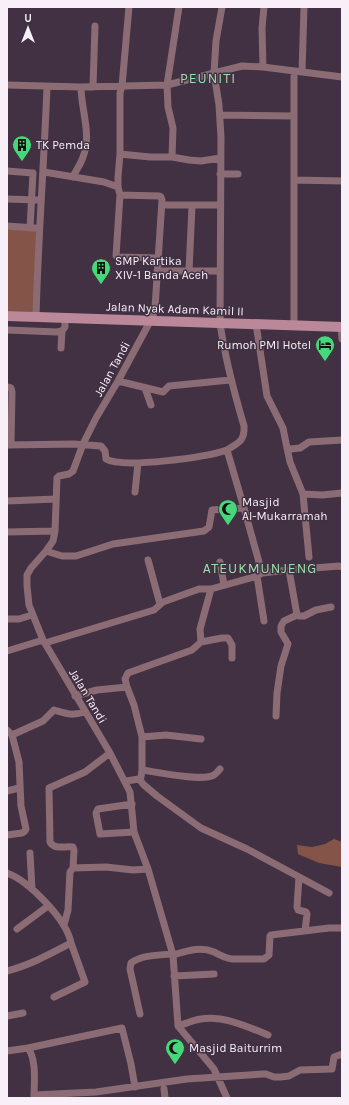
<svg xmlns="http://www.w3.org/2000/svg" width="349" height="1105" font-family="Karla,sans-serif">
	<rect width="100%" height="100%" fill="#413142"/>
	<path fill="#845449" d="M7 226 40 229 35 312 7 311Z
		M334 839 342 842V867L319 863 298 854 297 845 312 847 325 844Z"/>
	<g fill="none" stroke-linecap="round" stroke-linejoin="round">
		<path stroke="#8b6c75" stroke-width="7" d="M129 7 122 86 120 93V154L118 177V187L120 195 116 256 118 257 158 258
			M263 67 262 28 264 7
			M302 72 304 7
			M7 85 81 87 167 85 242 66 263 67 342 77
			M93 87 95 26
			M220 115 293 116
			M120 154 150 157H172L189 160 201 161 220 158
			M172 157 173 128 168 107 167 85 179 7
			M7 171 33 173 30 228
			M44 172 104 182 118 187
			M220 174H238
			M73 177C76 170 81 164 83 157 92 134 81 110 81 87
			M294 180 342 181
			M120 195 159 196 161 197 162 200 155 308 153 316 118 381 96 418 83 444 73 471 69 474 59 476 57 478 55 531 53 541 46 551 31 568 27 575V586L29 605 43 640 110 753 130 792 134 832 148 869 173 955 178 1026 214 1069 227 1098
			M7 199 37 200
			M162 205H220
			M7 226 35 228
			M157 271H220
			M189 271 192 206
			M36 317C38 240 44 164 47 87
			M256 324 267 396 283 428 287 448
			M294 325V71
			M341 327 342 339
			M7 330 57 332 62 331 65 327V318
			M61 348 62 331
			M118 381 163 392 169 386 230 380
			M7 387 11 388 12 392 11 445
			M145 388 151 405
			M7 445 74 444 101 446 105 451 106 459C123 469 207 457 227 450
			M135 492 138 463
			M303 494 322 495 342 493
			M7 501 56 499
			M7 532 55 531
			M46 551 62 556H76L113 544 204 531 209 527 212 510 244 508 227 450C238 443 245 441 244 426 234 392 225 359 220 323L221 137 219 105 214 73 216 41 222 7
			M309 557 303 494 290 462 287 448 291 449 300 448 309 442 342 440
			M148 560 160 604
			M220 562 224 585
			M289 570 339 566 342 567
			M262 573 289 570 297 615
			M257 576 264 621
			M7 619H19L32 615
			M201 642 222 638H228L232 645V658
			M45 643 154 610 163 602 199 589H211L257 576 262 573 244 508
			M7 651 43 640
			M127 687 125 679 128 673 192 650 201 642 200 629 211 589
			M75 696 97 690 127 687 134 705 142 737V770L141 777 139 779
			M276 716 277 693 281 666 288 644 281 632V626L284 621 297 615 299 616H304L316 610 331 607
			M7 730 12 735 19 762 21 806 26 829 25 831 22 833 7 835
			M12 735 43 721 54 710C67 714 71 716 85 712
			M142 737 166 735 201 739
			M142 770C156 772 203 782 214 775 216 774 218 771 220 769
			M126 781 139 779 144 785 157 796 201 828 247 849 329 893
			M7 791 19 788
			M132 804 98 809 96 813 100 834 134 832
			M30 853 32 889
			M73 868 74 850 73 847C65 846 54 850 50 842L49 788 85 772 110 753
			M7 873C29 881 67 920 71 943 50 954 30 965 7 971
			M299 877 297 907 298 910 306 912 307 914 305 931
			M64 925 68 910 70 872 73 868 106 867 133 870 148 869
			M17 929 48 906
			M173 955C187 951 200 946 214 952 220 955 225 958 232 959H264L269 955 270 936 271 935 329 928H342
			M174 976 214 974
			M54 997 85 982 71 943
			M140 1014 130 969 131 963C141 955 159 955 172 954
			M7 1016 23 1013
			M178 1026C185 1024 193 1020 201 1019 223 1015 248 1027 268 1035
			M7 1051 28 1048
			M164 1089 165 1098
			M34 1095 96 1092 187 1079 263 1074H266L274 1077H281L289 1076 300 1070 332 1069 334 1057 342 1054
			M34 1098C34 1084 37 1060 28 1048L122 1028 131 1064 135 1087"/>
		<path stroke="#ba8898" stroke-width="10" d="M7 316 342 327"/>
	</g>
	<defs>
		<symbol id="building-pin" viewBox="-11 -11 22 30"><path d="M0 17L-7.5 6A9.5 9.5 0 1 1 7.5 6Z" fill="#45d77a" stroke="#413142"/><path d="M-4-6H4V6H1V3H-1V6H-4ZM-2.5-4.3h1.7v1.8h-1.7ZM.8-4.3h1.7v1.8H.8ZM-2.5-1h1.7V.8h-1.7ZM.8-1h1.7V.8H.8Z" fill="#111"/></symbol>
		<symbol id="hotel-pin" viewBox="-11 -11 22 30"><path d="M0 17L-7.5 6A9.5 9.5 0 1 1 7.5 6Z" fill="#45d77a" stroke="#413142"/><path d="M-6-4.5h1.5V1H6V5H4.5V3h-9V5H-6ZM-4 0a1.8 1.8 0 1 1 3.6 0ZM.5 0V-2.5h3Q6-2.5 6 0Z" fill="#111"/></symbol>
		<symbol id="mosque-pin" viewBox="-11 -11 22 30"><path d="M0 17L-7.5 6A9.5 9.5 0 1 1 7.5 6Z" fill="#45d77a" stroke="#413142"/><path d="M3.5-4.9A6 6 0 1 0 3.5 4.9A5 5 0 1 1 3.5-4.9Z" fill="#111"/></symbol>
	</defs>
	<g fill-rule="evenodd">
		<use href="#building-pin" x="11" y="134" width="22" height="30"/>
		<use href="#building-pin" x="90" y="257" width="22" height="30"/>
		<use href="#hotel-pin" x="314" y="334" width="22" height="30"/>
		<use href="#mosque-pin" x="217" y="498" width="22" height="30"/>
		<use href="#mosque-pin" x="164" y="1037" width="22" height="30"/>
	</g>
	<g text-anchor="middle" stroke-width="3" stroke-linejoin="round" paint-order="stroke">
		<g font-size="12" fill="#f9eff9" stroke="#413142" text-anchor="start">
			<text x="36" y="149">TK Pemda</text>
			<text x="115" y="265">SMP Kartika<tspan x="115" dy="14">XIV-1 Banda Aceh</tspan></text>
			<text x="311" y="349" text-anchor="end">Rumoh PMI Hotel</text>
			<text x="242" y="506">Masjid<tspan x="242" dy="14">Al-Mukarramah</tspan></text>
			<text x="189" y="1052">Masjid Baiturrim</text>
		</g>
		<g font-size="12" fill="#f9eff9" stroke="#413142">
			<text transform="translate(175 309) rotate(2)" y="4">Jalan Nyak Adam Kamil II</text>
			<text transform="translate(112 369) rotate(-61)" y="4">Jalan Tandi</text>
			<text transform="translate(88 696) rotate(59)" y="4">Jalan Tandi</text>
		</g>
		<g font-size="14" letter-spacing="1" fill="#9bdfac" stroke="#413142">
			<text x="208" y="83">PEUNITI</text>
			<text x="260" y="573">ATEUKMUNJENG</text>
		</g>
	</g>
	<rect width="349" height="1105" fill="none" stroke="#f9eff9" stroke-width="16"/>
	<g transform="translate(28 28)" stroke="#413142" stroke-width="3" paint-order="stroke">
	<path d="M0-3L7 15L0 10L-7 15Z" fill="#f9eff9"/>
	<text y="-6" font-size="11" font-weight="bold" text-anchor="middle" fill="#f9eff9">U</text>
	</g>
</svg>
